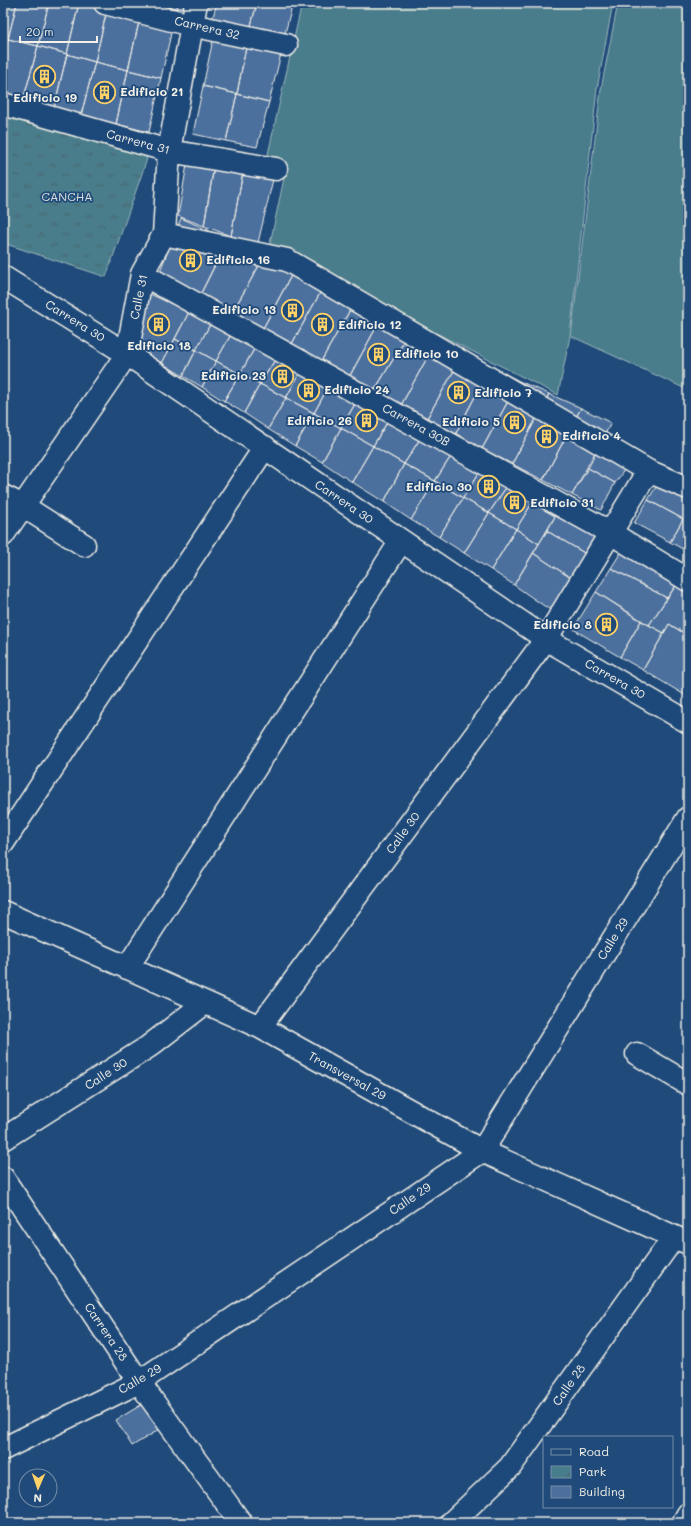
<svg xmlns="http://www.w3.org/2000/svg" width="691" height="1526" font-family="Mali,sans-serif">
	<defs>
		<pattern id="park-tufts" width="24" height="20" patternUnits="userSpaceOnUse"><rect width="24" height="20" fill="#487d8c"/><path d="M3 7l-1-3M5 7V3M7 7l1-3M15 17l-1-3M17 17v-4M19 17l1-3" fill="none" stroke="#48656c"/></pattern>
	</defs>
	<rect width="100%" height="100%" fill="#1f4a7a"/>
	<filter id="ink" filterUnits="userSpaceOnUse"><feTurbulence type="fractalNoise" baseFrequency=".025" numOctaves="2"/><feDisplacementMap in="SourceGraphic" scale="8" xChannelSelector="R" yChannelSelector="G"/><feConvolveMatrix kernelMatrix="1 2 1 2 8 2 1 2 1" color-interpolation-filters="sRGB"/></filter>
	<g filter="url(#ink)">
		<path fill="#487d8c" stroke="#9eb7ba" d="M302 3H613L597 89 570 336 558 395 269 248 286 169 266 163Z
			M618 3H688V390L571 336 601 89Z"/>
		<path fill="url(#park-tufts)" stroke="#9eb7ba" d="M3 112 143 153 147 159 106 277 3 243Z"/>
		<path fill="#4c6f9e" stroke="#f4f1e8" d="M3 3H17L8 39 3 38Z
			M17 3H49L38 46 8 39Z
			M49 3H79L67 54 38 46Z
			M79 3H98L108 5 95 62 67 54Z
			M147 3H178L177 10Z
			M217 3H257L250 29 212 20Z
			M257 3H293L284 37 250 29Z
			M108 5 141 13 128 70 95 62Z
			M141 13 174 20 161 78 128 70Z
			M214 35 247 42 237 94 203 86Z
			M3 38 8 39 3 57Z
			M8 39 38 46 23 101 3 96V57Z
			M247 42 282 50 269 102 237 94Z
			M38 46 67 54 54 108 23 101Z
			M67 54 95 62 81 115 54 108Z
			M95 62 128 70 116 124 81 115Z
			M128 70 161 78 149 132 116 124Z
			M203 86 237 94 226 141 193 134Z
			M237 94 269 102 257 147 226 141Z
			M189 153 215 160 204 226 178 216Z
			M215 160 244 167 231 236 204 226Z
			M244 167 274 175 257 247 231 236Z
			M181 218 228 239 197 301 156 281Z
			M228 239 264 257 229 318 197 301Z
			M264 257 293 272 260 334 229 318Z
			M293 272 324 286 289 349 260 334Z
			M324 286 355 301 319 365 289 349Z
			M150 294 189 312 162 363 129 343Z
			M355 301 383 315 347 381 319 365Z
			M189 312 212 321 196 350 175 339Z
			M383 315 412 328 373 393 347 381Z
			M212 321 233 331 216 361 196 350Z
			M412 328 437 340 400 407 373 393Z
			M233 331 257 344 240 374 216 361Z
			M175 339 196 350 183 376 162 363Z
			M437 340 464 353 426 420 400 407Z
			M257 344 278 355 260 384 240 374Z
			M196 350 216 361 202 387 183 376Z
			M464 353 491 366 455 435 426 420Z
			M278 355 303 367 286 398 260 384Z
			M216 361 240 374 224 401 202 387Z
			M491 366 519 381 482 449 455 435Z
			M303 367 331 382 314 413 286 398Z
			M240 374 260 384 244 413 224 401Z
			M519 381 549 394 512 464 482 449Z
			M331 382 359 397 341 428 314 413Z
			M260 384 286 398 268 429 244 413Z
			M549 394 581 408 543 480 512 464Z
			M359 397 392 414 373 446 341 428Z
			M286 398 314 413 295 446 268 429Z
			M581 408 611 423 572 495 543 480Z
			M314 413 341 428 322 462 295 446Z
			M392 414 425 431 404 464 373 446Z
			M341 428 373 446 352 482 322 462Z
			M425 431 457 447 435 481 404 464Z
			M602 442 632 459 615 483 588 468Z
			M373 446 404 464 384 502 352 482Z
			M457 447 486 462 463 498 435 481Z
			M486 462 513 477 489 513 463 498Z
			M404 464 435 481 411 520 384 502Z
			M588 468 615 483 601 510 572 495Z
			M663 475 688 487V511L683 519 648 500Z
			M513 477 539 492 516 529 489 513Z
			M435 481 463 498 439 537 411 520Z
			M539 492 561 506 539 544 516 529Z
			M463 498 489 513 464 553 439 537Z
			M648 500 683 519 670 542 634 523Z
			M561 506 600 529 586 554 547 531Z
			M688 511V552L670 542Z
			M489 513 516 529 491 570 464 553Z
			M516 529 539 544 514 585 491 570Z
			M547 531 586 554 571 578 533 553Z
			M627 543 684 574 667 598 611 568Z
			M533 553 571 578 550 610 514 585Z
			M611 568 667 598 649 625 596 592Z
			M684 574 688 576V628L685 634 669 624 664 633 649 625Z
			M596 592 641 621 620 657 573 629Z
			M641 621 664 633 643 670 620 657Z
			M669 624 688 635V697L643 670Z
			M146 1402 162 1428 132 1446 116 1420Z"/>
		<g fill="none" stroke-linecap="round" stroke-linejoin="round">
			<defs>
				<path id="minor" d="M105 3 191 25 286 45
					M3 104 169 151 276 169
					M164 234 287 260 648 471 688 488
					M142 274 609 532 688 580
					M3 277 127 354 546 639 688 722
					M3 496 23 506 84 545
					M3 535 127 354 142 274 164 234 169 151 196 3
					M3 843 265 447
					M3 912 260 1027 482 1151 688 1243
					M127 968 401 541
					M260 1027 546 639 648 471
					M637 1054 688 1084
					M3 1139 148 1047 205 1003
					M3 1178 139 1382 241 1523
					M3 1449 139 1382 482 1151 688 818
					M451 1523 510 1467 674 1237"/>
				<path id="highway" d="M683 1523 688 1514"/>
			</defs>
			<use href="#minor" stroke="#f4f1e8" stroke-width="25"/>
			<use href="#highway" stroke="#f4f1e8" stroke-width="25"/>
			<use href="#minor" stroke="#1f4a7a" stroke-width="22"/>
			<use href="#highway" stroke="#1f4a7a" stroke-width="22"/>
		</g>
	</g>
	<defs>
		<symbol id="building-ring" viewBox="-11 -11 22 22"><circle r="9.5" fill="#1f4a7a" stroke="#ffd166" stroke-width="1.5"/><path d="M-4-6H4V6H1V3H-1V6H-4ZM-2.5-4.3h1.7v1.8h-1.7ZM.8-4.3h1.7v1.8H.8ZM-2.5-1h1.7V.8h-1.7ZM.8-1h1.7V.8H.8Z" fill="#ffd166"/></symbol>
	</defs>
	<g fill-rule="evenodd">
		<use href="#building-ring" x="32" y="64" width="25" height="25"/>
		<use href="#building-ring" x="92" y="80" width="25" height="25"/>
		<use href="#building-ring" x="178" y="248" width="25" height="25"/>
		<use href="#building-ring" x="280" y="298" width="25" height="25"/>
		<use href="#building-ring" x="146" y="312" width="25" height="25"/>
		<use href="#building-ring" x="310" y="312" width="25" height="25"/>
		<use href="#building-ring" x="366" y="342" width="25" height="25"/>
		<use href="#building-ring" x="270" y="364" width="25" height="25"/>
		<use href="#building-ring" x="296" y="378" width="25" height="25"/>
		<use href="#building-ring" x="446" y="380" width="25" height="25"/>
		<use href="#building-ring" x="354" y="408" width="25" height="25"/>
		<use href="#building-ring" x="502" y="410" width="25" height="25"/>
		<use href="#building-ring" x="534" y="424" width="25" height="25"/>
		<use href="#building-ring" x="476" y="474" width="25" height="25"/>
		<use href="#building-ring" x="502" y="490" width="25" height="25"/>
		<use href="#building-ring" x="594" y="612" width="25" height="25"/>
	</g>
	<g text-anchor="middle" stroke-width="3.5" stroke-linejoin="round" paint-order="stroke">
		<g font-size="12" fill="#f4f1e8" stroke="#1f4a7a">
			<text transform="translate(207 28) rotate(13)" y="4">Carrera 32</text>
			<text transform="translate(138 142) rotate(15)" y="4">Carrera 31</text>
			<text transform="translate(139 297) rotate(-78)" y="4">Calle 31</text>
			<text transform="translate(75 321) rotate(32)" y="4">Carrera 30</text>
			<text transform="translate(416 425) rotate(29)" y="4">Carrera 30B</text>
			<text transform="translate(344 502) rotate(34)" y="4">Carrera 30</text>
			<text transform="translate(615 679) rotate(30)" y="4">Carrera 30</text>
			<text transform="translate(403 833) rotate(-54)" y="4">Calle 30</text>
			<text transform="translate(613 939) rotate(-58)" y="4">Calle 29</text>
			<text transform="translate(106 1074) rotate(-33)" y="4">Calle 30</text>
			<text transform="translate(347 1076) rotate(29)" y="4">Transversal 29</text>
			<text transform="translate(410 1199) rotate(-34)" y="4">Calle 29</text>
			<text transform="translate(106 1332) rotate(56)" y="4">Carrera 28</text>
			<text transform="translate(140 1379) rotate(-30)" y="4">Calle 29</text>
			<text transform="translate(569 1385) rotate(-55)" y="4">Calle 28</text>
		</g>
		<g font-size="12" font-weight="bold" fill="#f4f1e8" stroke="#1f4a7a" text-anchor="start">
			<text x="120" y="96">Edificio 21</text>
			<text x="45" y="102" text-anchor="middle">Edificio 19</text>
			<text x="206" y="264">Edificio 16</text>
			<text x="276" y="314" text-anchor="end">Edificio 13</text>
			<text x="338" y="329">Edificio 12</text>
			<text x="159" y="350" text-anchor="middle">Edificio 18</text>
			<text x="394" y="358">Edificio 10</text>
			<text x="266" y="380" text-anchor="end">Edificio 23</text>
			<text x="324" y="394">Edificio 24</text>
			<text x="474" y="397">Edificio 7</text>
			<text x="352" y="425" text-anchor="end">Edificio 26</text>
			<text x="500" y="426" text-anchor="end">Edificio 5</text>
			<text x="562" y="440">Edificio 4</text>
			<text x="472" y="491" text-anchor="end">Edificio 30</text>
			<text x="530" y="507">Edificio 31</text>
			<text x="592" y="629" text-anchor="end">Edificio 8</text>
		</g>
		<g font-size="12" fill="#dae0da" stroke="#1f4a7a">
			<text x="67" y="201">CANCHA</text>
		</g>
	</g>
	<rect width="691" height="1526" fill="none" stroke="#1f4a7a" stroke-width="16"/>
	<rect x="8" y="8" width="675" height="1510" fill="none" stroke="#f4f1e8" stroke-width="1.5" filter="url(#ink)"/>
	<rect x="543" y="1436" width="130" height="72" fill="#1f4a7a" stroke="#748da6"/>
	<rect x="551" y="1449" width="20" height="6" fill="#1f4a7a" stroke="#748da6"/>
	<text x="579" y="1456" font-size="12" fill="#f4f1e8">Road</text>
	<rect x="551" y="1466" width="20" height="12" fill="url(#park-tufts)" stroke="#748da6"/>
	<text x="579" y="1476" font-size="12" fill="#f4f1e8">Park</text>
	<rect x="551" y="1486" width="20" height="12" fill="#4c6f9e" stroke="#748da6"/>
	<text x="579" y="1496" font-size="12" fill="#f4f1e8">Building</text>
	<g transform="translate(38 1488) rotate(182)"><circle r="19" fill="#1f4a7a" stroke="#748da6"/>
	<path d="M0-3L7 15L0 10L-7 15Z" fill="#ffd166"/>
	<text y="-6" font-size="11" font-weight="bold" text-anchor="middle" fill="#f4f1e8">N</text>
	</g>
	<path d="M20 36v6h77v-6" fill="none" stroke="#f4f1e8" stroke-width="2"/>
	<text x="26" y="36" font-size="12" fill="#f4f1e8" stroke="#1f4a7a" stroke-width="3" paint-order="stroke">20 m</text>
</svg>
